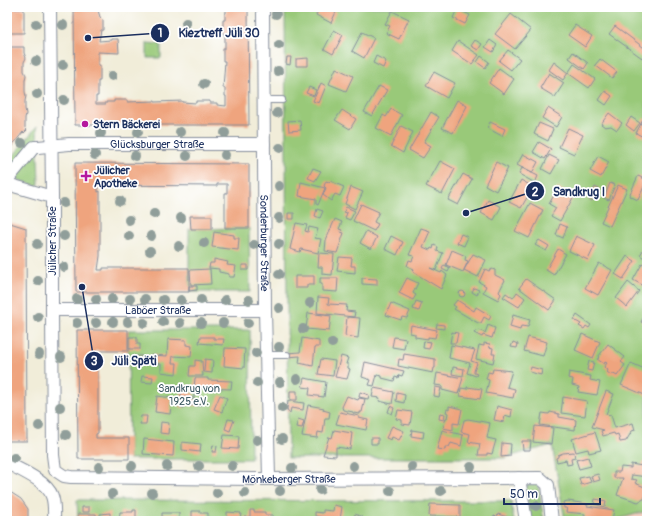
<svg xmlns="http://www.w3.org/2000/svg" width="654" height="528" font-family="Pangolin,sans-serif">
	<rect width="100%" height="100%" fill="#fff"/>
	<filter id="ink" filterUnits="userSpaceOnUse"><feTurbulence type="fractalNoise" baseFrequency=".025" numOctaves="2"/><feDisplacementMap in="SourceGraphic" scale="8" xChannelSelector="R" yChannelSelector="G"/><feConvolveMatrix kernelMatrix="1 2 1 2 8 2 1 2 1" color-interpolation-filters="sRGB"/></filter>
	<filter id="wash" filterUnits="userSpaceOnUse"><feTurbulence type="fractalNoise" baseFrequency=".012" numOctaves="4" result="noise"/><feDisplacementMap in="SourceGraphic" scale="16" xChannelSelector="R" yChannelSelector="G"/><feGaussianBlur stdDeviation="0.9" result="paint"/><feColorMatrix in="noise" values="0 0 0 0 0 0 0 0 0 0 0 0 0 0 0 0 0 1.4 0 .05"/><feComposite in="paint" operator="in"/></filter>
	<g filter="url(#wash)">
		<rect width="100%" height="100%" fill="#f1edd9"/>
		<path fill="#f6d2c3" d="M7 7H24V47H7Z
			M647 511V521H611L625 517Z"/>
		<path fill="#99c979" stroke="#5a7c6c" d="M285 7H647V511L611 521H565L552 445 504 458H288Z
			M147 43 161 44V58H147Z
			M37 126 39 184 36 186 7 176V164Z
			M249 228 250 292H189V229Z
			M128 330H250L251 459H129Z
			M537 483 538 485 544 521H531L526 487 528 484Z
			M77 500 511 501 514 521H78Z"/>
		<g id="blocks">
			<path fill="#efa47e" d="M7 7H15V9H24V33H7Z
				M74 7H97L100 17 103 20V30H101L99 41 111 40V39H118L119 53 98 52V65H100V81H98V96H96V104H106V102H114V100H127V102L155 101V102L182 101V102L196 103V101H210V103H217V105L226 106V96H225V88H223L225 61H223V48H225V34H223V20H225V13H226V7H248L249 125H75Z
				M320 7H324L336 12 331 23 316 15Z
				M457 9 470 15 465 24 453 18Z
				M392 11 409 19 399 39 386 33 390 26 385 24Z
				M511 14 531 30 515 49 495 34Z
				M575 25 592 36 585 47 568 35Z
				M615 26 647 50V52L642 58 609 34Z
				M334 30 343 35 333 54 324 49Z
				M362 32 374 38 364 58 352 51Z
				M475 40 482 44 478 50 471 46Z
				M490 40 497 45 493 52 485 47Z
				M458 41 479 55 472 64 452 51Z
				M7 47H24V53L26 58 24 62V71L26 75 25 80V92L26 96 25 101V109L26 114 25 118V128L27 130 24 133 23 132 7 152V116H8V111L7 110 8 95H7V78L8 77Z
				M508 50 520 59 511 70 499 61Z
				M573 52 588 63 584 69 569 58Z
				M376 56 386 61 383 68 373 63Z
				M481 56 489 62 485 68 477 62Z
				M287 57H291L290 65 286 64Z
				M308 58V66H296V59Z
				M600 59 617 72 612 78 595 65Z
				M554 62 568 73 563 80 549 70Z
				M574 64 595 79 589 88 568 73Z
				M336 68 353 76 346 91 329 84Z
				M499 68 514 79 504 94 489 83Z
				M434 72 455 83 447 98 426 86Z
				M549 73 564 83 555 97 540 88Z
				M321 83 326 86 319 103 313 101Z
				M379 86 387 90 372 116 364 112Z
				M309 87 316 90 314 96 306 93Z
				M605 91 612 96 606 105 599 100Z
				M457 100 467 106 453 133 442 128Z
				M548 108 562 117 556 127 542 118Z
				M391 109 402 115 391 136 376 128 383 115 386 117Z
				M342 110 356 119 350 129 335 120Z
				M431 112 439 117 424 142 431 146 423 158 409 150Z
				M609 113 622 123 617 130 611 126 605 127 601 124Z
				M631 117 640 123 634 131 626 125Z
				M644 118 647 120V139L636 133Z
				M300 120 301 130 289 131 288 121Z
				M490 122 505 129 502 136 487 128Z
				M539 123 553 129 548 141 534 134Z
				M401 126 413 132 403 153 391 146Z
				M568 128 583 135 574 154 559 147Z
				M539 142 551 149 545 159 533 152Z
				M523 154 538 162 532 173 517 165Z
				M549 155 559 160 551 174 542 169Z
				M598 156 609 162 601 177 590 171Z
				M440 161 455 169 442 194 426 186Z
				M496 162 508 168 496 191 485 185Z
				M75 163 249 164V228H225V193H227V184H217V186L98 185V192L100 191V256L98 270H103V268H189V292H76Z
				M313 168 321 171 315 181 308 178Z
				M522 168 538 176 535 183 519 174Z
				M463 174 472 179 458 205 448 200Z
				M638 176 647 180 638 200 629 196Z
				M521 180 533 187 521 208 509 202Z
				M326 181 329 182 330 181 344 187 340 196 335 194 331 201 323 195 326 188 324 186Z
				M301 182 325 188 318 205 316 204V199L299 196Z
				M610 183 615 185 609 200 604 198Z
				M618 185 627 189 610 226 601 222Z
				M351 187 363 192 355 209 345 204Z
				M595 187 599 189 592 201 588 199Z
				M558 188 574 196 560 221 551 216 556 208 549 204Z
				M488 200 501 207 494 220 481 213Z
				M530 203 543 210 529 238 515 231Z
				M361 204 379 212 374 222 378 224 374 231 353 221Z
				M346 207 355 211 350 220 345 218 347 213 344 212Z
				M317 209 323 211 320 218 315 216Z
				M288 213H294V219H288Z
				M190 216H212V229H191Z
				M335 219 342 222 339 229 342 230 341 232 344 233 337 253 325 251 326 240Z
				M7 222 26 228 27 441H8V438H7V263L8 246 7 245Z
				M296 223 307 225 305 231 308 232 309 227 318 229 315 238 321 239 318 253 301 249 300 252 290 249Z
				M560 224 567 227 563 238 556 235Z
				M421 228 430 231 423 247 430 250 431 248 433 249 434 245 438 247 437 251 443 253 436 270 430 268 441 273 442 271 447 275 441 289 413 272 414 269 407 266 409 260 412 261 414 256 409 255Z
				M366 231 377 237 371 249 360 243Z
				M214 232 234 235V238H239L238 250 212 247Z
				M461 234 468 237 464 246 457 243Z
				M391 236 403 242 397 255 385 249Z
				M576 236 595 245 588 260 569 251Z
				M539 240 549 246 546 251 535 245Z
				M647 244V260L640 255Z
				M558 249 566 254 554 275 546 270Z
				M452 250 466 256 465 260 468 261 463 272 446 265Z
				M319 253 334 254 332 275 322 274V267H318Z
				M473 254 486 260 478 277 464 270Z
				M627 256 635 261 623 279 615 274Z
				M339 257 352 258 351 266H355V273L337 271Z
				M214 259 228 262 227 265 236 266 234 277H229V274L219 272V269L209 268 210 263H214Z
				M599 263 612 270 598 295 585 288Z
				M642 264 647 267V279L644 286 633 280Z
				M242 265H248V270H242Z
				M444 265 450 268 448 272 442 269Z
				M210 269 211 284 191 285 190 270Z
				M485 269 489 271 492 269 495 270V275L505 280 499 292 501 294 498 300 483 292 486 286 479 282Z
				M295 276H314V285H307V288H295Z
				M320 278H338L337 292 322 291V284H320Z
				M362 278 377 279V285L362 284Z
				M407 278 418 283 413 293 416 295 413 300 399 293Z
				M526 279 556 300 549 310 519 288Z
				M628 282 639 291 627 307 616 298Z
				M189 286H197V290L189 291Z
				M474 288 479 290 477 295 472 292Z
				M459 294a3 3 0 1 1 6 0a3 3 0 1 1-6 0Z
				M517 292 525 298 519 307 503 297 506 293 513 298Z
				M318 297 329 298 328 304 347 305 346 311 355 312 354 317 317 313Z
				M457 300 474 311 476 307 491 316 489 320 484 317 481 323H478L454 309 456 307 453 305Z
				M416 301 422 303 419 311 413 309Z
				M391 303 410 311 407 318 402 317 401 320 386 315Z
				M647 311V325L641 322Z
				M308 313 331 316 329 331 306 329Z
				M513 315 530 320 528 327 521 326 520 330 510 327Z
				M577 315 591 325 589 328 586 326 584 329 579 326 581 324 574 320Z
				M347 317 360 318 358 338 345 336Z
				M437 324 444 325V329L436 328Z
				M411 325 437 330 435 338 428 337V339L415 337V334L410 333Z
				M488 325 495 328 492 338 483 335 482 337 474 333 476 330 478 331 479 330 485 333Z
				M77 330H128V351H96V355L98 356V433L96 434V438H129V459H78Z
				M452 332 458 333 456 343H450Z
				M582 334 600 342 593 358 575 350Z
				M129 337H137V344H140V349H129Z
				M200 337H214V339H224L223 345 199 343Z
				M394 337 406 339 404 349 392 347Z
				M528 337 547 342 543 356 524 351Z
				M302 338 319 341V347H315L313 366 299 363 300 356 287 357V353L300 352Z
				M168 339 186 340V345L192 346 191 357 173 356 172 363H177L176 374 161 372V364L149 363 150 355 167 356Z
				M424 341 431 342 429 349 423 348Z
				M513 342 518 344 517 348 511 347Z
				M484 343 490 344 489 347 493 348 492 354H495L493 363 476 359 479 345 484 346Z
				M608 344 625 357 621 362 625 365 617 376 612 373 611 375 607 372 608 370 604 367 607 363 605 362 604 364 597 359 599 358 598 357Z
				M451 345 475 350 471 361 477 363 474 371V373L477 374 476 376 467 373 470 363 449 358Z
				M225 348 245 349 244 368 224 366Z
				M404 354 435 359V368H434L433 373 398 366 399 359 403 360Z
				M132 356H142V363H132Z
				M341 356 348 358 346 364H348V368L350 369 347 379 335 377Z
				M205 359 213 360 212 373 204 372Z
				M321 359 335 361 333 376 318 374Z
				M195 360 202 361 203 376H189L190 366H195Z
				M589 361 594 362 592 371 587 370Z
				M365 362 404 371 402 376 399 375 398 378 395 377 394 381 382 378V376L377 375 374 386 369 385 371 380 362 377Z
				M631 363 647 370V396L621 385Z
				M453 367 464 369 463 376 452 374Z
				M531 367 542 370 541 375 530 372Z
				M493 369 512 371 507 387 515 389 513 398 486 393 489 380 486 379 488 372 492 373Z
				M569 372 591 376 590 380 600 382 597 395 578 392 579 387 572 385 573 379 568 378Z
				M437 373 463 378 458 394 442 390V386L435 385Z
				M142 376 153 377 152 383 141 382Z
				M195 378H208V380L232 381 231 389 194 388Z
				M304 378 326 382 324 397 309 395 310 388 302 387Z
				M182 386H190V393H194V398L181 397Z
				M435 387 441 388 439 397 434 396Z
				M467 387 482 389 480 399 460 396 461 388 467 389Z
				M374 388 394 392 392 404 379 401 380 398 372 397Z
				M290 391H297V400H290Z
				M606 391 614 394 606 414 611 415 615 428 633 423 635 430 632 431 626 441 620 442 618 434 615 435 614 433 603 436 601 431 604 430 592 427Z
				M360 392 369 395 368 399 359 397Z
				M397 393 405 395 404 403 396 401Z
				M220 395 227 398 222 412 214 409Z
				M157 396 172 398 170 414 155 412Z
				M347 396 358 400 359 398 365 399 362 412H360V414L353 413V412L343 410 342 407Z
				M563 397 587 401 585 416 561 413Z
				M181 398 185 399 184 408 180 407Z
				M187 399 200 400V406L186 405Z
				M288 401 304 403 303 410 291 408 290 413H289L287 409Z
				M308 405 324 408 323 410 330 412 329 418H325L323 433 318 432 317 438 302 436Z
				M390 406 394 408 392 414 388 412Z
				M449 406 462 409 459 424 453 423V430L443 428 446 418H447L448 413 446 412 447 409 449 410Z
				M497 406 512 410 511 417 505 415 504 422 494 420Z
				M398 410 412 412 410 425 402 424V420L396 419Z
				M340 412 359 416V418L368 420 366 430 336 424Z
				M550 412 559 414V417L576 420 575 430 540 425 542 413 549 414Z
				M440 413 445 414 444 420 439 419Z
				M141 416H147L146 424H140Z
				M228 419 234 420 230 431 225 429Z
				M298 419 304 421 302 428 296 427Z
				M468 419 490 423 487 438 496 440 492 454 487 453V455H478L480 444 468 442 470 434 461 432 464 420Z
				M161 422 169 423 168 434 160 433Z
				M392 426 404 431 399 440 392 437 391 440 386 438Z
				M535 426 553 428 551 444 533 442Z
				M334 430 352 433 350 449 336 447V456L323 455 329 437 332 438Z
				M412 430 424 432 423 438 411 436Z
				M442 430 463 435 461 446 451 443 449 447H445V450L437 449Z
				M595 432 601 450 589 453 588 449 576 452 572 439Z
				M224 435 239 436 238 449 222 448Z
				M371 438H378V444H371Z
				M144 439 174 442 173 456 143 454Z
				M522 441H531L530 450H523Z
				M182 442 201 444 200 452 182 450Z
				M502 443 511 444 510 456 501 457Z
				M213 445 217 446 216 452H212Z
				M574 452 575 458 571 459 572 464 567 465 566 460 557 462 556 458 558 457V455L563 453Z
				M588 457 591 466 579 469 576 460Z
				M643 462H647V477L632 475 631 479 637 480 635 483 647 488V492L644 499 638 502 617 495 623 478H614V472H620L621 467 631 468V464L642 466Z
				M598 474 600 480 593 482 591 476Z
				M589 476 591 482 581 485 579 478Z
				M7 490 21 499 28 509V521H7Z
				M595 499 606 501 605 507 594 504Z
				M568 501 587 504V506L614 510 612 520 584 521 585 514 566 512 567 508H564L563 502Z
				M430 504 460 505V517L429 516Z
				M334 505 342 507 340 520 315 516V512L323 513V510L333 511Z
				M82 507H89V512H82Z
				M133 510H136V521H119L120 512H133Z
				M250 510H254V512H265V515H273V521H244V517H250Z
				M192 511H200V513H208V521H192Z
				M227 512 241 513 240 521 227 519Z
				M110 513V521H101L100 514Z
				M162 513H179V521H162Z
				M78 514H96V521H78Z
				M355 514 362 517 360 521H347L349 517 353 519Z
				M498 514 507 517 506 521H493L494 516 497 517Z
				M308 518 318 520V521H300V519L308 520Z"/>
		</g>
	</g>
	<g filter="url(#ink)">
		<use href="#blocks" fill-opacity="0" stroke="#868e9c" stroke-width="1"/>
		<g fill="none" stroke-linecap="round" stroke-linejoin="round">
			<defs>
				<path id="lane" d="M263 100H282
					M266 355H287"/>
				<g id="street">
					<path id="s1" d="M50 7 52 197V310L53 455 55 470 64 476 71 477 253 479 540 478 548 485 552 521"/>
					<path id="s2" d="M263 7 265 310 269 478"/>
					<path id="s3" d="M7 180 34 147H38L69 144H264"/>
					<path d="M7 184 52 197"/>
					<path id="s4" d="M52 310H265"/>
					<path d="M7 463C20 470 47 481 52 496 55 504 54 513 54 521"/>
					<path d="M519 478 526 521"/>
				</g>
			</defs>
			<use href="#lane" stroke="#868e9c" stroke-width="8"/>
			<use href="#street" stroke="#868e9c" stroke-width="14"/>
			<use href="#lane" stroke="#fff" stroke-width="6"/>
			<use href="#street" stroke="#fff" stroke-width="12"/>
		</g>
		<g fill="#909e9a">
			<circle cx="276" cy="14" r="5"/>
			<circle cx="186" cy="23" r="5"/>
			<circle cx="36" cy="24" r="5"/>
			<circle cx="63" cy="25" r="5"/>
			<circle cx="279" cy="45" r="5"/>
			<circle cx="36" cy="61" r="5"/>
			<circle cx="63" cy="65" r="5"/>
			<circle cx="278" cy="71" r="5"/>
			<circle cx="112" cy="76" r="5"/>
			<circle cx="204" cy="84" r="5"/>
			<circle cx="37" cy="94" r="5"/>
			<circle cx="64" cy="100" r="5"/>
			<circle cx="277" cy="113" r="5"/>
			<circle cx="138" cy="132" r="5"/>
			<circle cx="180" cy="132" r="5"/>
			<circle cx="101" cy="133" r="5"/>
			<circle cx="225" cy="133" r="5"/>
			<circle cx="22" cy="143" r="5"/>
			<circle cx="280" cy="148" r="5"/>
			<circle cx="95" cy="155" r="5"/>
			<circle cx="225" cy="155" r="5"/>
			<circle cx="135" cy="156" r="5"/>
			<circle cx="187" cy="156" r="5"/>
			<circle cx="279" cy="186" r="5"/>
			<circle cx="120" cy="201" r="5"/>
			<circle cx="64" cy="203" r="5"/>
			<circle cx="154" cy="214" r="5"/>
			<circle cx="181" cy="218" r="5"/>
			<circle cx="279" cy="218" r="5"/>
			<circle cx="129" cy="220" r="5"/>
			<circle cx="64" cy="236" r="5"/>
			<circle cx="129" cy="236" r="5"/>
			<circle cx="151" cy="236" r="5"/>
			<circle cx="204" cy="243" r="5"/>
			<circle cx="37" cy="244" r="5"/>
			<circle cx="279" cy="244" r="5"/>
			<circle cx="254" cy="245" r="5"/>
			<circle cx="179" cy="246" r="5"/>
			<circle cx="150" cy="251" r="5"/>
			<circle cx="64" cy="267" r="5"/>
			<circle cx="279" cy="274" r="5"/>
			<circle cx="38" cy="281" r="5"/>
			<circle cx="77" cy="299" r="5"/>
			<circle cx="96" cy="299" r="5"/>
			<circle cx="112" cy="299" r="5"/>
			<circle cx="130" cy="299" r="5"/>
			<circle cx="145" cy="299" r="5"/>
			<circle cx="163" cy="300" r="5"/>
			<circle cx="181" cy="300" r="5"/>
			<circle cx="201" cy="300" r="5"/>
			<circle cx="225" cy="300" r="5"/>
			<circle cx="249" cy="300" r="5"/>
			<circle cx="310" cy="303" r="5"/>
			<circle cx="279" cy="308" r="5"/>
			<circle cx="38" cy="317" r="5"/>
			<circle cx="113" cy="322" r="5"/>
			<circle cx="128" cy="322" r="5"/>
			<circle cx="163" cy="322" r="5"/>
			<circle cx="77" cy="323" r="5"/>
			<circle cx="96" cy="323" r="5"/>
			<circle cx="144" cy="323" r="5"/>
			<circle cx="180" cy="323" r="5"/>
			<circle cx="201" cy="323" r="5"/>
			<circle cx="223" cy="323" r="5"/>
			<circle cx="248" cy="323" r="5"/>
			<circle cx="303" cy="329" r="5"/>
			<circle cx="332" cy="343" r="5"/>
			<circle cx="279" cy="347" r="5"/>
			<circle cx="256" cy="353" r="5"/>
			<circle cx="39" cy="354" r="5"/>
			<circle cx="61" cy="357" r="5"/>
			<circle cx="297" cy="379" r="5"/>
			<circle cx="280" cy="382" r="5"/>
			<circle cx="257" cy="383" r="5"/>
			<circle cx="60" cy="407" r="5"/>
			<circle cx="282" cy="408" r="5"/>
			<circle cx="39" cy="426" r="5"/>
			<circle cx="66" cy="435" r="5"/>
			<circle cx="282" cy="439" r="5"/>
			<circle cx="257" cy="440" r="5"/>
			<circle cx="14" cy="458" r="5"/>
			<circle cx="132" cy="466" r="5"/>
			<circle cx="167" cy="466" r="5"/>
			<circle cx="199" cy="466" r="5"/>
			<circle cx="232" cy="466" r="5"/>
			<circle cx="353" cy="466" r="5"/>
			<circle cx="99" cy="467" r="5"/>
			<circle cx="412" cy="467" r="5"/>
			<circle cx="471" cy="467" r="5"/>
			<circle cx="292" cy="468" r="5"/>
			<circle cx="320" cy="490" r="5"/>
			<circle cx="280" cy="491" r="5"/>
			<circle cx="390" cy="491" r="5"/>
			<circle cx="441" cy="491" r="5"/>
			<circle cx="152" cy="493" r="5"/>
			<circle cx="217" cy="493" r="5"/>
			<circle cx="245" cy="493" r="5"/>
			<circle cx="112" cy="494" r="5"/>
			<circle cx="536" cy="506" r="5"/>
		</g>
	</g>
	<g fill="#b5179e" stroke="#fff" stroke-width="1.5">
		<circle cx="85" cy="124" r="4"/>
		<path d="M84 170h4v4h4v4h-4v4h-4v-4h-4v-4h4z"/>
	</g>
	<g text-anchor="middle" stroke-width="3.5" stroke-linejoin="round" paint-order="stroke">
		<g font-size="11" font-weight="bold" fill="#1b2f5e" stroke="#fff" text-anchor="start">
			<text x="93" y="128">Stern Bäckerei</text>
			<text x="94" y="174">Jülicher<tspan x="94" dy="13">Apotheke</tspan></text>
		</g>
		<g font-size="11" fill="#1b2f5e" stroke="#fff">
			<text dy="4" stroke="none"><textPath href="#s3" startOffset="166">Glücksburger Straße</textPath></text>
			<text transform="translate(52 241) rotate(-90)" y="4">Jülicher Straße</text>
			<text dy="4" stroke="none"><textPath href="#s2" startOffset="236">Sonderburger Straße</textPath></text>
			<text dy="4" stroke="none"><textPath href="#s4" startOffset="106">Laböer Straße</textPath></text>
			<text dy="4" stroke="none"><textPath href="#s1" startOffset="699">Mönkeberger Straße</textPath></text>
		</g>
		<g font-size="11" fill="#415d66" stroke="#fff">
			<text x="189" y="392">Sandkrug von<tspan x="189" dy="13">1925 e.V.</tspan></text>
		</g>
	</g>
	<path fill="none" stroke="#1b2f5e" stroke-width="1.5" d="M88 38L160 33M466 213L535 191M82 287L94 361"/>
	<g fill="#1b2f5e" stroke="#fff" stroke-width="1.5">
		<circle cx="88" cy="38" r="4"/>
		<circle cx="466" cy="213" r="4"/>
		<circle cx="82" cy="287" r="4"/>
		<circle cx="160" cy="33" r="10"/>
		<circle cx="535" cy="191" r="10"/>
		<circle cx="94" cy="361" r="10"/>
	</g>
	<g font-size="12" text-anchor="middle" font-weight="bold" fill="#fff">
		<text x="160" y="37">1</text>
		<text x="535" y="196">2</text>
		<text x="94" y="365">3</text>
	</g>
	<g font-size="12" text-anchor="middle" font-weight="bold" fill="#1b2f5e" stroke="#fff" stroke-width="3.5" stroke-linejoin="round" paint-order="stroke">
		<text x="219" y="37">Kieztreff Jüli 30</text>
		<text x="579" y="196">Sandkrug I</text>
		<text x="134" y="365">Jüli Späti</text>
	</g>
	<rect width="654" height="528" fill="none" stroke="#fff" stroke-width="24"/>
	<path d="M504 498v6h96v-6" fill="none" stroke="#1b2f5e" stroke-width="2"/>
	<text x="510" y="498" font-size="12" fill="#1b2f5e" stroke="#ffffff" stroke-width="3" paint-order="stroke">50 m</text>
</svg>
